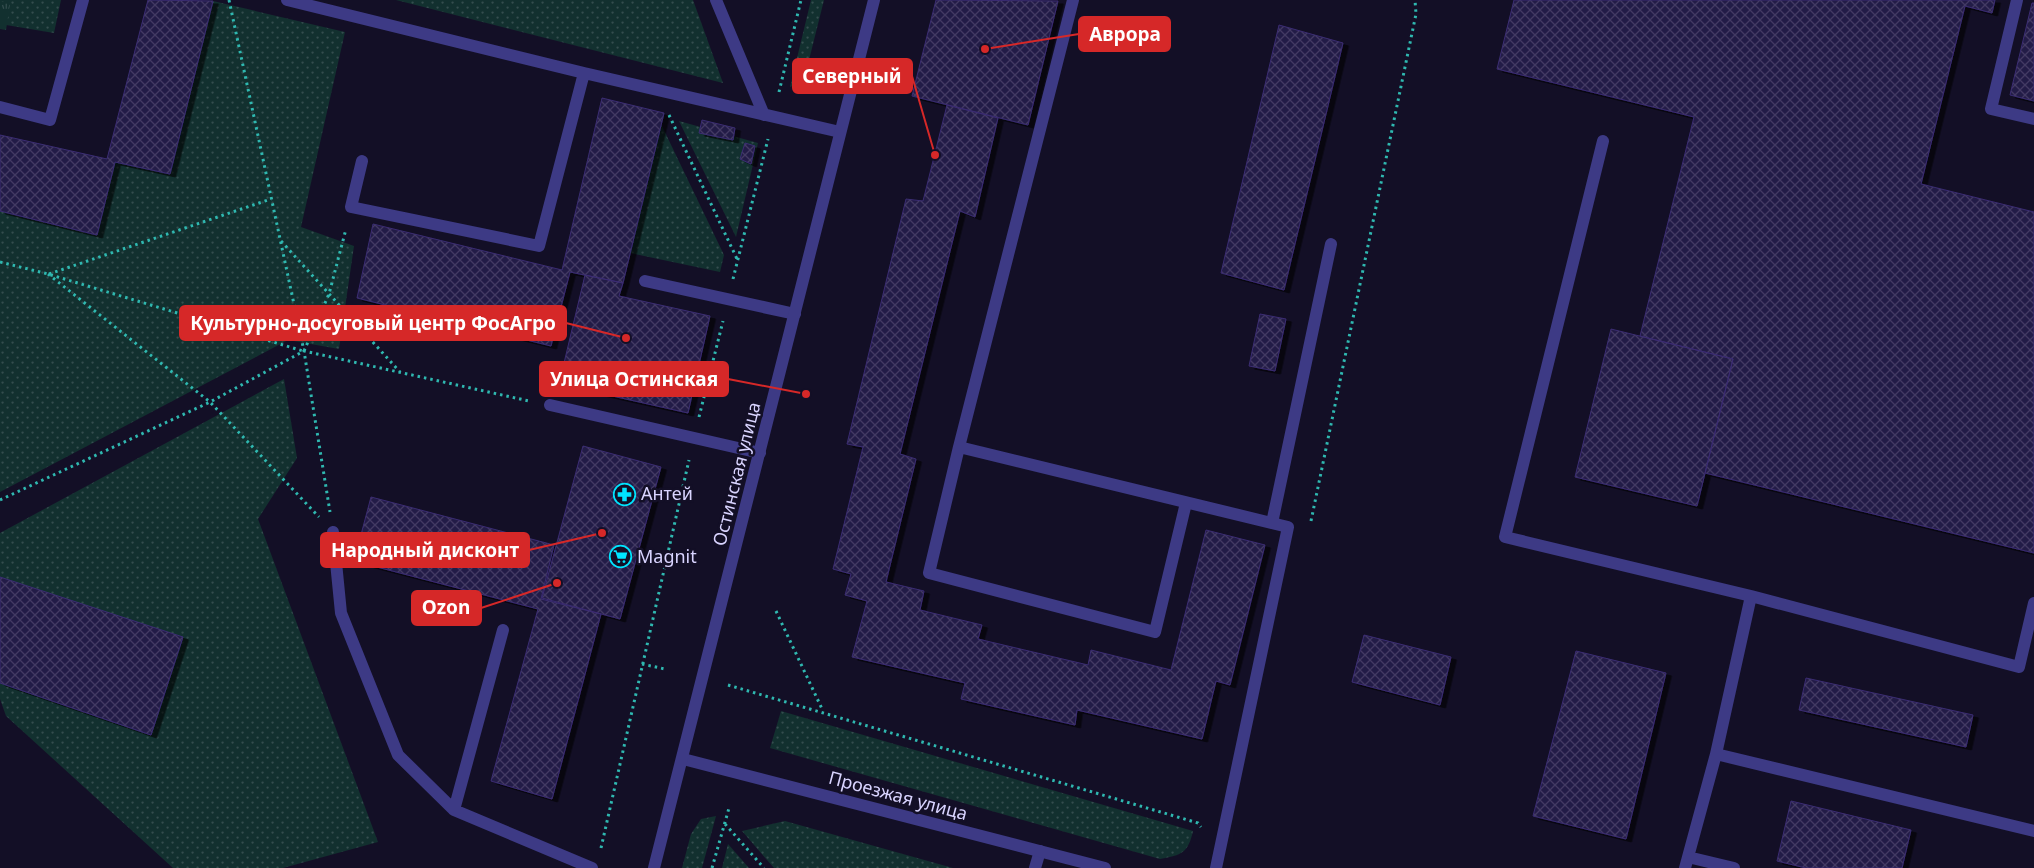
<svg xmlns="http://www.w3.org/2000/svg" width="2034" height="868" font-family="'Noto Sans',sans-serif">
	<defs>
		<pattern id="grass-dots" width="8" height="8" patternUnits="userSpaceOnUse" patternTransform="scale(1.25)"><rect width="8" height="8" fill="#12302f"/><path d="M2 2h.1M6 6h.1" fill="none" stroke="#344d4e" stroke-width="1.8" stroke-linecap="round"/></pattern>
		<pattern id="park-tufts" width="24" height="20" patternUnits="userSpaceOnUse" patternTransform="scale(1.25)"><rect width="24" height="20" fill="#12302f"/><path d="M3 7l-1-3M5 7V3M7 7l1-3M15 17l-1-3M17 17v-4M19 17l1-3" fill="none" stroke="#344d4e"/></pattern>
		<pattern id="building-cross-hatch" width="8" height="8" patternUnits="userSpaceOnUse" patternTransform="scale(1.25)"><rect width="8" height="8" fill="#241b47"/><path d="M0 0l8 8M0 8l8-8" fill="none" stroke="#433b63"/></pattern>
		<filter id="shadow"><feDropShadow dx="5.5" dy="3" stdDeviation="0" flood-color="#0009"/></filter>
	</defs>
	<rect width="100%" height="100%" fill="#130f26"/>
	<path fill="url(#grass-dots)" d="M0 0H61L54 33 0 24Z
		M396 0H693L723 83Z
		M811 0H824L805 76 797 84 790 87Z
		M213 1 345 32 301 227 354 246 339 349 288 340 0 492V211L96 235 115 162 170 174Z
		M679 121 758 143 736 237Z
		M661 124 724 255 720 272 630 253Z
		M284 379 297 458 258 519 378 842 283 868H173L6 716 0 699V533Z
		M781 711 1193 831C1188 853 1182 855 1160 859L770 748Z
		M716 816 702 868H682L691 834 701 819Z
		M785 821 953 868H774L742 831Z
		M728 844 749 868H722Z"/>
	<path fill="url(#park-tufts)" d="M0 1 10 4 6 30 0 29Z"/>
	<path fill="url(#building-cross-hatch)" stroke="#3b2d73" filter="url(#shadow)" d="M148 0 213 1 170 174 115 162 97 235 0 211V135L107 159Z
		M936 0 1058 1 1028 125 912 96Z
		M1514 0H1995L1992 13 1965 6 1921 184 2034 212V553L1705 473 1733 359 1640 336 1694 117 1497 69Z
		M2032 3H2034V101L2010 95Z
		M1279 25 1343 43 1284 290 1221 273Z
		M602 98 664 113 623 283 570 272 551 346 357 298 373 224 562 270Z
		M947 105 998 118 975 217 960 211 900 454 916 459 886 582 924 591 920 610 982 625 978 639 1088 665 1091 650 1171 670 1206 530 1265 545 1230 685 1216 681 1202 739 1077 710 1075 725 961 699 965 683 852 657 867 601 845 595 851 574 833 569 863 447 847 444 906 199 923 201Z
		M702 120 735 128 733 140 699 133Z
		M745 143 755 146 751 164 740 159Z
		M585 275 623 283 619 296 710 316 688 413 559 384Z
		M1260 314 1286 319 1275 371 1249 366Z
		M1611 329 1733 359 1697 506 1575 477Z
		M583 446 661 467 620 619 542 598Z
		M371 497 554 545 541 599 601 614 552 799 491 781 538 609 354 561Z
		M0 577 183 637 151 735 0 683Z
		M1364 635 1451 657 1440 705 1352 682Z
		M1576 651 1666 673 1626 839 1533 816Z
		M1806 678 1973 715 1966 747 1799 710Z
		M1791 801 1911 830 1902 868H1806L1777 861Z"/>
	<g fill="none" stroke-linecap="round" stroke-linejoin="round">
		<path stroke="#2fb8b0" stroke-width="3" stroke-dasharray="2.5 4" stroke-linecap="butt" d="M229 0 304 351 330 512
			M779 92 801 0
			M669 115 738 261
			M281 241 400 372
			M0 262 48 274 303 351
			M48 274 210 402 319 517
			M49 274 271 199
			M733 279 768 139
			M304 351 329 294 346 229
			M699 417 723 321
			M0 500 210 402 304 351 529 401
			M1311 521 1416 14 1415 0
			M776 611 823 711
			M642 664 665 669
			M728 685 1198 823 1201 827
			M725 824 764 868
			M601 848 689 460
			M712 868 729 808"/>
		<path stroke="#3d3a85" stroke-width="12" d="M287 0 584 73 840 132
			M716 0 764 115
			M1073 0 959 447 1288 527 1216 868
			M2017 0 1991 109 2034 119
			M0 107 50 120 83 0
			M1603 141 1505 537 1751 596 1716 754
			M362 161 351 207 539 246 584 73
			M645 281 795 314
			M550 405 760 453
			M959 447 929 573 1155 632 1186 503
			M1272 523 1331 244
			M333 532 341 613 398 755 454 810
			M1751 596 2019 667 2034 603
			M503 630 454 810 592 868
			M1688 857 1716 754 2034 831
			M1035 868 1040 851
			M1685 868 1688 857 1734 868"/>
		<path stroke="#3d3a85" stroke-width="12" d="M683 759 1105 868"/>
		<path stroke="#3d3a85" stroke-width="12" d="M654 868 874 0"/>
	</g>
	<defs>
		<symbol id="pharmacy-ring" viewBox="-11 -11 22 22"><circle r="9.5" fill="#130f26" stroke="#00e5ff" stroke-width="1.5"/><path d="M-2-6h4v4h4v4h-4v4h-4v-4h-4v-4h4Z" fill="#00e5ff"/></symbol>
		<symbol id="supermarket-ring" viewBox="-11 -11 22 22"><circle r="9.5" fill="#130f26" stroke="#00e5ff" stroke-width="1.5"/><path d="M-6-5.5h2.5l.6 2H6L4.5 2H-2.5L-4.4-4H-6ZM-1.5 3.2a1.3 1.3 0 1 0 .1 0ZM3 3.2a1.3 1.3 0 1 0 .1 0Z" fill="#00e5ff"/></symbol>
	</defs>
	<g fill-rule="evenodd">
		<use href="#pharmacy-ring" x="612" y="482" width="25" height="25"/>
		<use href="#supermarket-ring" x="608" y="544" width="25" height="25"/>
	</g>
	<g text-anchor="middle" stroke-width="5" stroke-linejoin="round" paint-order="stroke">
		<g font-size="18" fill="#d9d4ff" stroke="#130f26">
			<text transform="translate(737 474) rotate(-76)" y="6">Остинская улица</text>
			<text transform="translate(898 796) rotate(15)" y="6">Проезжая улица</text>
		</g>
		<g font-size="18" fill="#d9d4ff" stroke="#130f26" text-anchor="start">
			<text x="641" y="500">Антей</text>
			<text x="637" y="563">Magnit</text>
		</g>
	</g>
	<path fill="none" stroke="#d62828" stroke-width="2" d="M985 49L1079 34M935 155L912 76M626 338L566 323M806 394L728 379M602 533L529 550M557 583L481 608"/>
	<g fill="#d62828" stroke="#130f26" stroke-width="2">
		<circle cx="985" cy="49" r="5"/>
		<circle cx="935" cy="155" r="5"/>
		<circle cx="626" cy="338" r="5"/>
		<circle cx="806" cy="394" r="5"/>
		<circle cx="602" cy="533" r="5"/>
		<circle cx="557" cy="583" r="5"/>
	</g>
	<g fill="#d62828" stroke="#d62828" stroke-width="2">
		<rect x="1079" y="17" width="91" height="34" rx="5"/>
		<rect x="793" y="59" width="119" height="34" rx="5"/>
		<rect x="180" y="306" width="386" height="34" rx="5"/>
		<rect x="540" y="362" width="188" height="34" rx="5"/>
		<rect x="321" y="533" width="208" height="34" rx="5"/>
		<rect x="412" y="591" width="69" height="34" rx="5"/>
	</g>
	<g font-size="19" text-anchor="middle" font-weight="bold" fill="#fff">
		<text x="1125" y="41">Аврора</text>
		<text x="852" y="83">Северный</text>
		<text x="373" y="330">Культурно-досуговый центр ФосАгро</text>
		<text x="634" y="386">Улица Остинская</text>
		<text x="425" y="557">Народный дисконт</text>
		<text x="446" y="614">Ozon</text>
	</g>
</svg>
